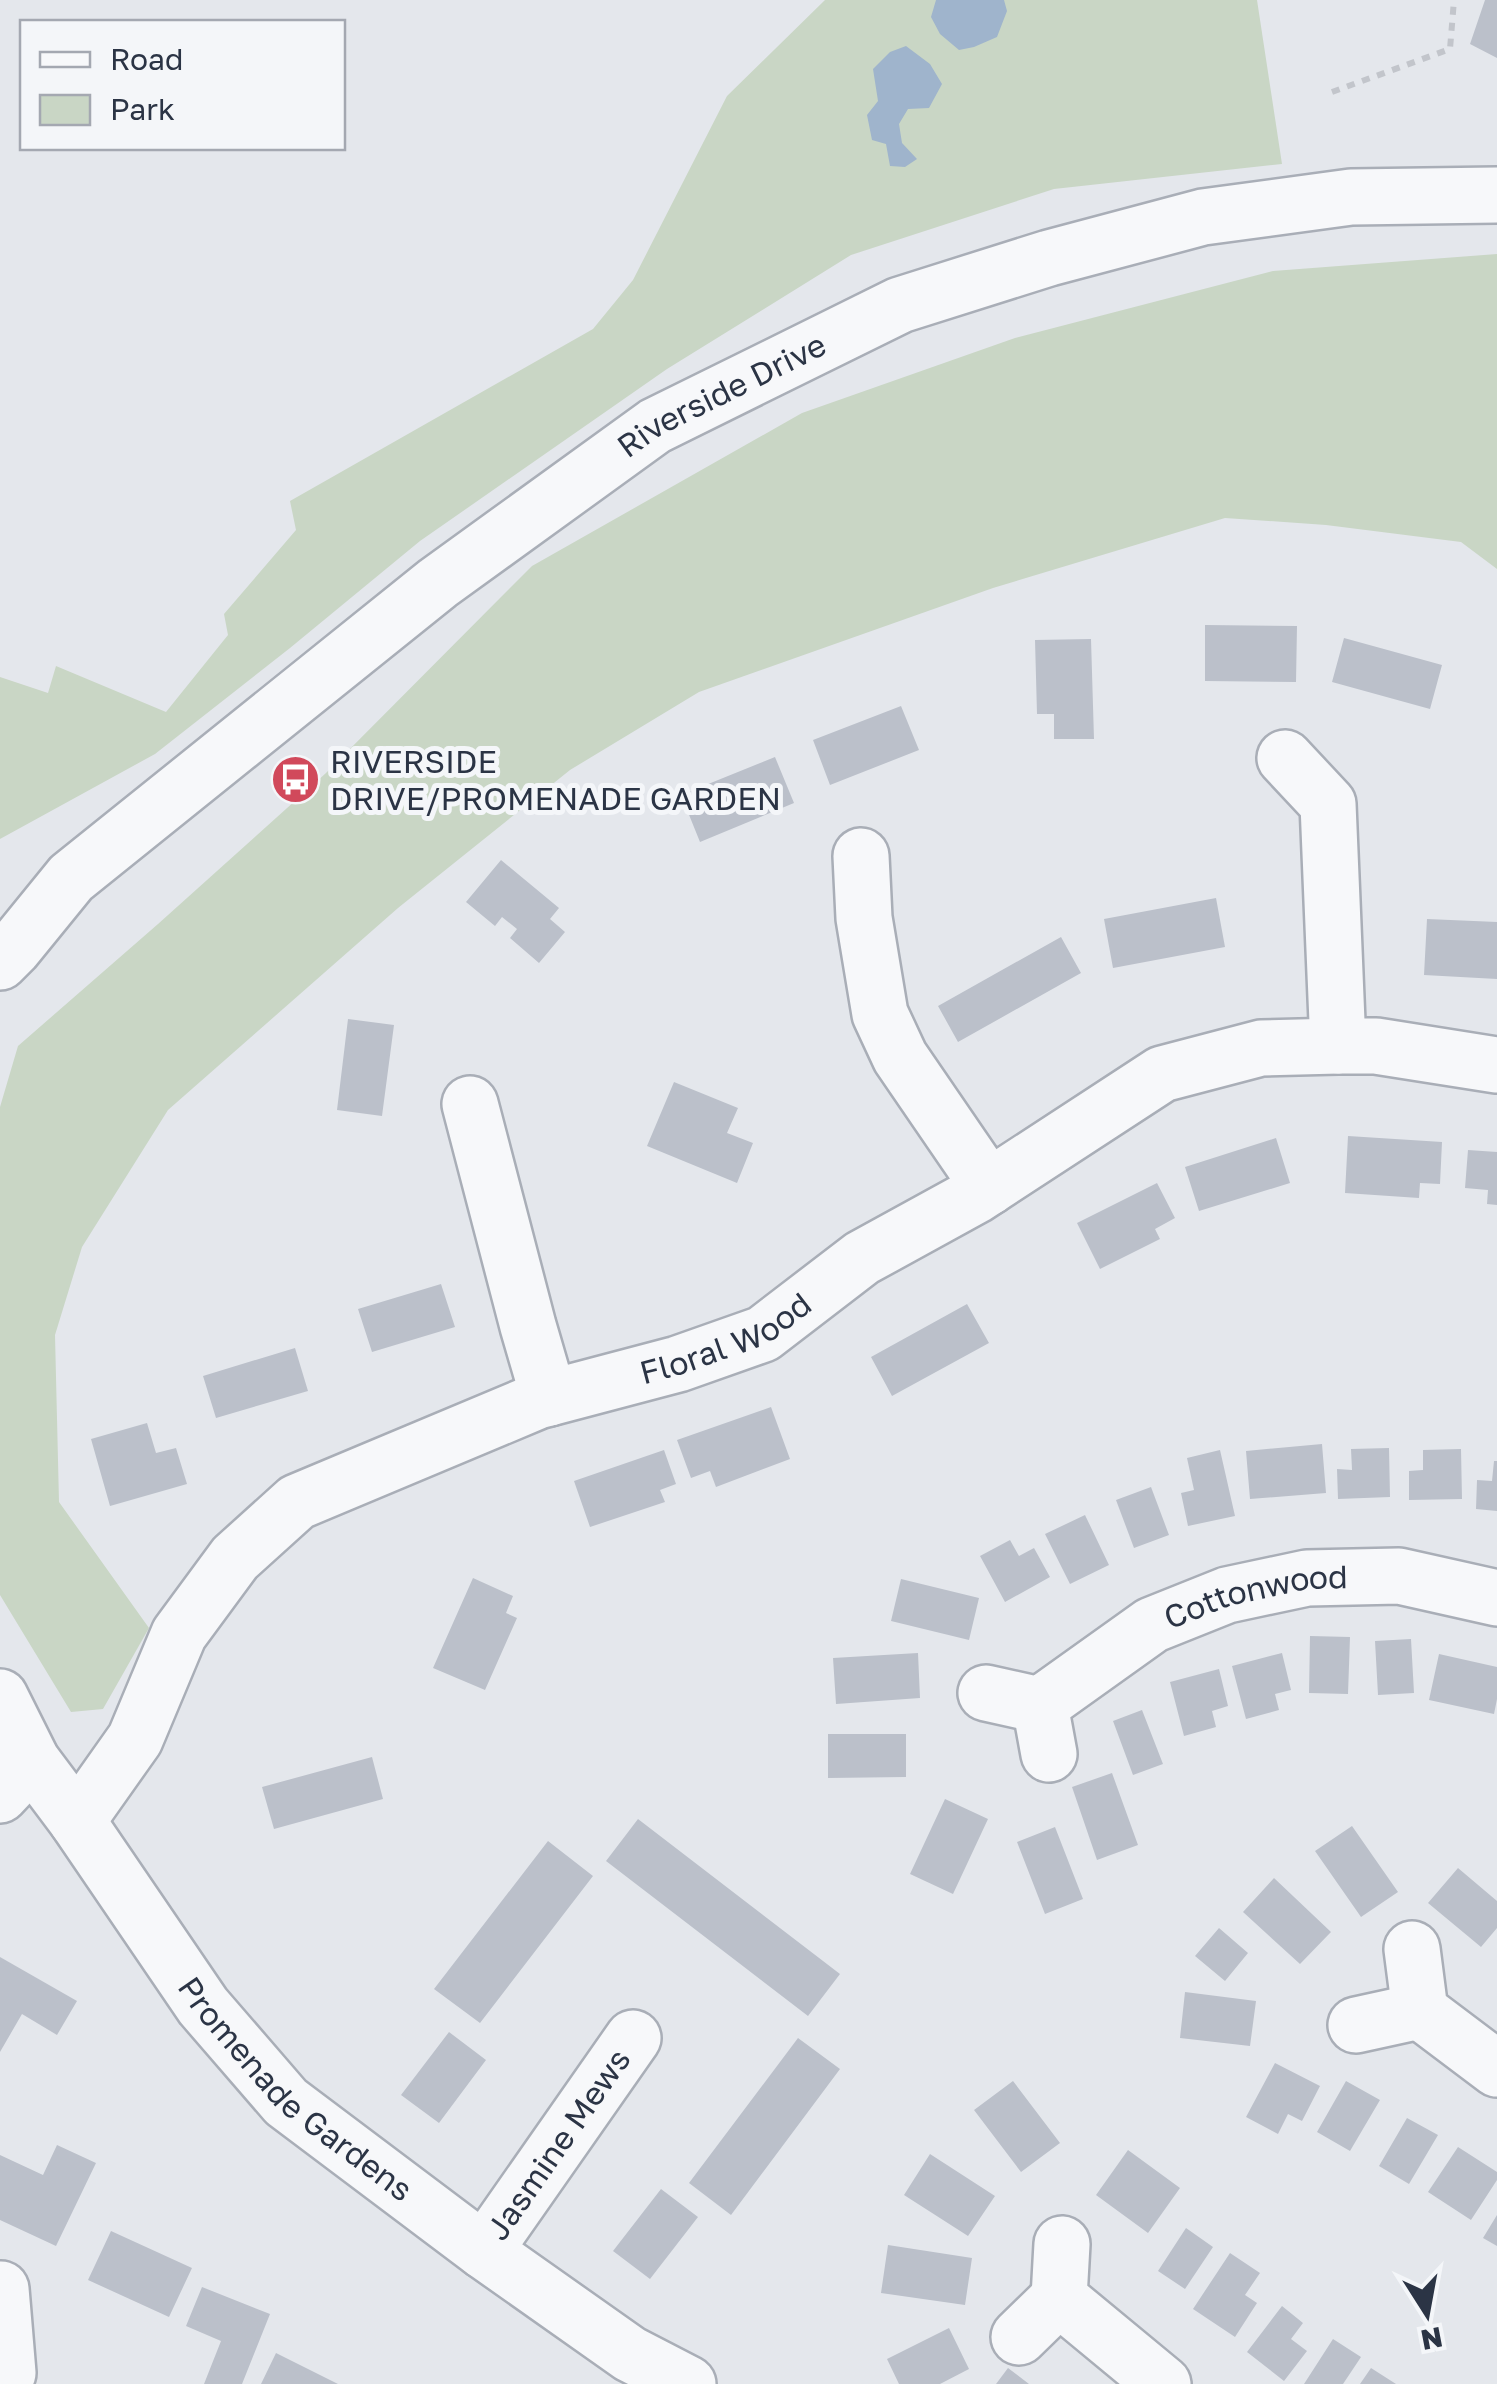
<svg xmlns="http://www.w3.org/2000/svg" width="1497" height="2384" font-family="'Golos Text',sans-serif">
	<rect width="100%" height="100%" fill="#e4e7ec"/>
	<path fill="#c9d6c5" d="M825 0H1257L1282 164 1054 189 851 255 667 369 420 541 290 648 155 754 0 839V677L48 693 56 666 166 712 228 635 224 614 296 530 290 501 593 329 633 280 727 96Z
		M1497 254V569L1461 542 1326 525 1225 518 993 588 699 692 570 770 398 908 168 1110 82 1247 55 1335 59 1502 149 1628 103 1709 71 1712 0 1595V1107L18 1046 158 924 326 773 532 566 802 413 1015 338 1273 271Z"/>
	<path fill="#9fb4cc" d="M936 0H1004L1007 11 997 37 974 47 959 50 940 34 931 17Z
		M906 46 930 64 942 84 929 108 908 109 899 124 902 143 917 159 905 167 890 166 886 144 872 140 867 115 878 101 873 69 890 52Z"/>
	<path fill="#bbc0ca" d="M1485 0H1497V58L1470 44Z
		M1205 625 1297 626 1296 682 1205 681Z
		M1344 638 1442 665 1430 709 1332 682Z
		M1091 639 1094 739H1054V714H1037L1035 640Z
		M901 706 919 750 830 785 813 740Z
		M775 757 794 803 700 842 681 795Z
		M501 860 559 908 550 919 565 932 539 963 510 938 517 929 502 917 495 926 466 902Z
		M1216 898 1225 947 1113 968 1104 919Z
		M1427 919 1497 922V979L1424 975Z
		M1061 937 1081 973 958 1042 938 1006Z
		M348 1019 394 1025 382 1116 337 1110Z
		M674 1082 738 1108 727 1133 753 1143 737 1183 647 1146Z
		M1348 1136 1442 1142 1440 1184 1420 1183 1419 1198 1345 1193Z
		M1276 1138 1290 1183 1199 1211 1185 1167Z
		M1468 1150 1497 1152V1205L1487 1204 1488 1190 1465 1188Z
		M1157 1183 1175 1218 1155 1229 1160 1239 1100 1269 1077 1223Z
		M441 1284 455 1327 372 1352 358 1309Z
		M967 1304 989 1343 892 1396 871 1357Z
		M295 1348 308 1391 216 1418 203 1376Z
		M771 1407 790 1459 716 1487 710 1471 691 1478 677 1440Z
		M147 1423 156 1453 176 1448 187 1484 110 1506 91 1439Z
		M1322 1444 1326 1493 1250 1499 1246 1451Z
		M1389 1448 1390 1497 1338 1499 1337 1469 1352 1470 1351 1449Z
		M1461 1449 1462 1499 1409 1500V1471L1423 1470V1450Z
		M664 1450 676 1484 660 1490 665 1502 590 1527 574 1481Z
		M1220 1450 1235 1516 1188 1526 1181 1493 1194 1490 1187 1458Z
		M1494 1461H1497V1511L1476 1509 1477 1480 1492 1481Z
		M1151 1487 1169 1535 1134 1548 1116 1500Z
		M1085 1515 1109 1565 1070 1584 1045 1534Z
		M1010 1540 1019 1556 1034 1548 1050 1577 1005 1602 980 1556Z
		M473 1578 513 1596 506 1613 517 1618 485 1690 433 1668Z
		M901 1579 979 1598 969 1640 891 1621Z
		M1310 1636 1350 1637 1348 1694 1309 1693Z
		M1411 1639 1414 1693 1378 1695 1375 1641Z
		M918 1653 920 1698 836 1704 833 1658Z
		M1282 1653 1291 1690 1275 1694 1279 1710 1246 1719 1232 1666Z
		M1439 1654 1497 1667V1699L1494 1714 1429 1700Z
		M1219 1669 1228 1706 1212 1711 1216 1727 1184 1736 1170 1682Z
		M1142 1710 1163 1764 1133 1775 1113 1721Z
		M828 1734H906V1777L828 1778Z
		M372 1757 383 1799 274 1829 262 1787Z
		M1112 1773 1138 1845 1097 1860 1072 1787Z
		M945 1799 988 1819 953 1894 910 1874Z
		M638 1819 840 1974 808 2016 606 1861Z
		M1352 1826 1398 1892 1361 1917 1315 1851Z
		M1055 1827 1083 1899 1045 1914 1017 1842Z
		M548 1841 593 1876 480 2023 434 1989Z
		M1458 1868 1497 1901V1928L1481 1947 1428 1903Z
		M1274 1878 1331 1932 1300 1964 1243 1912Z
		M1219 1928 1248 1953 1225 1981 1195 1956Z
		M0 1957 77 2001 57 2035 22 2014 0 2052Z
		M1185 1992 1256 2001 1250 2046 1180 2038Z
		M449 2032 486 2060 439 2123 401 2095Z
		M798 2038 840 2069 731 2215 689 2183Z
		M1275 2063 1320 2086 1302 2121 1288 2114 1278 2134 1246 2117Z
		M1013 2081 1060 2143 1021 2172 974 2110Z
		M1346 2081 1380 2100 1350 2151 1317 2132Z
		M1407 2118 1438 2135 1409 2184 1379 2166Z
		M57 2145 96 2163 56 2246 0 2220V2155L43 2175Z
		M1458 2147 1497 2172V2180L1471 2220 1428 2192Z
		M1128 2150 1180 2188 1148 2233 1096 2195Z
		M930 2154 995 2196 968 2236 904 2195Z
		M661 2189 698 2217 650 2279 613 2251Z
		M1497 2215V2246L1483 2238Z
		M1186 2228 1213 2247 1185 2289 1158 2271Z
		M111 2231 192 2268 169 2317 88 2280Z
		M888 2245 972 2258 965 2305 881 2293Z
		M1230 2253 1260 2273 1245 2295 1257 2303 1235 2337 1193 2309Z
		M202 2287 270 2314 242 2384H204L221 2341 186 2326Z
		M1282 2306 1303 2323 1291 2339 1307 2351 1284 2381 1247 2352Z
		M949 2328 969 2369 940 2384H899L887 2359Z
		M1333 2339 1361 2357 1343 2384H1304Z
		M276 2353 338 2384H261Z
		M1008 2368 1029 2384H996Z
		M1371 2368 1396 2384H1360Z"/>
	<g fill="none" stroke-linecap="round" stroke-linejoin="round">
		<defs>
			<g id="minor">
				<path d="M1285 758 1328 804 1338 1046"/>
				<path d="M861 856 864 918 880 1014 900 1057 989 1187"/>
				<path id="s1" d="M0 962 14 948 71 878 438 583 655 426 900 305 1049 258 1203 217 1351 197 1497 195"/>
				<path d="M470 1104 528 1326 549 1398"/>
				<path id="s2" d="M986 1693 1040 1705 1152 1625 1227 1595 1307 1578 1399 1576 1497 1598"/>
				<path id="s3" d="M0 1697 32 1761 77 1821 203 2006 286 2102 484 2251 630 2354 688 2384"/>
				<path d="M1040 1705 1049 1754"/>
				<path d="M0 1795 32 1761"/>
				<path id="s4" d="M77 1821 135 1739 179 1634 235 1558 297 1502 538 1401 678 1364 763 1334 862 1258 975 1196 1162 1074 1261 1048 1338 1046H1376L1497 1065"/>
				<path d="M1412 1949 1420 2011 1497 2069"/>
				<path d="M1356 2025 1420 2011"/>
				<path d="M1062 2244 1059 2298 1163 2384"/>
				<path id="s5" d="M484 2251 633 2038"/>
				<path d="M1 2289 8 2373"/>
				<path d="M1019 2337 1059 2298"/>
			</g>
		</defs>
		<use href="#minor" stroke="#a9aeb7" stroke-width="60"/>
		<path stroke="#c2c5cb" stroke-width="6" stroke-dasharray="8 8" stroke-linecap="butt" d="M1332 92 1450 49 1454 0"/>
		<use href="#minor" stroke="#f7f8fa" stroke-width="55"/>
	</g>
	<defs>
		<symbol id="bus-disc" viewBox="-11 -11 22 22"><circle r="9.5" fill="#d1495b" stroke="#f4f6f9"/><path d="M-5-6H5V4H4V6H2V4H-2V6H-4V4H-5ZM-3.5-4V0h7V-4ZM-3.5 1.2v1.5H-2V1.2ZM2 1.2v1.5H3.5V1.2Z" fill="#fff"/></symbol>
	</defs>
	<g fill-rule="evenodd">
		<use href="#bus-disc" x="268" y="752" width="55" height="55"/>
	</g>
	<g text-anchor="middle" stroke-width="10" stroke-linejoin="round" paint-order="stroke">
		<g font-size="32" fill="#2b3445" stroke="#f4f6f9">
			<text dy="11" stroke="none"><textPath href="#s1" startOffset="922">Riverside Drive</textPath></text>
			<text dy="11" stroke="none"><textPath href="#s4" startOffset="852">Floral Wood</textPath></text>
			<text dy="11" stroke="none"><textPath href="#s2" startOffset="302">Cottonwood</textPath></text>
			<text dy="11" stroke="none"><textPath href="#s3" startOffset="495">Promenade Gardens</textPath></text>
			<text dy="11" stroke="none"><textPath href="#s5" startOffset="130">Jasmine Mews</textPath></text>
		</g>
		<g font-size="32" fill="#2b3445" stroke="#f4f6f9" text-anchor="start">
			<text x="330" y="773">RIVERSIDE<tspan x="330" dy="37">DRIVE/PROMENADE GARDEN</tspan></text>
		</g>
	</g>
	<rect x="20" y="20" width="325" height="130" fill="#f4f6f9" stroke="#a4a8b1" stroke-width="2.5"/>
	<rect x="40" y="52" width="50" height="15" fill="#f7f8fa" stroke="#a4a8b1" stroke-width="2.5"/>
	<text x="110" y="70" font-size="30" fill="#2b3445">Road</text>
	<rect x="40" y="95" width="50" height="30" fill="#c9d6c5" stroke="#a4a8b1" stroke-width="2.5"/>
	<text x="110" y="120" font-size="30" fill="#2b3445">Park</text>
	<g transform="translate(1427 2314) rotate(169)" stroke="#f4f6f9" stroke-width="8" paint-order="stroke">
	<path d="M0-8L18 38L0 25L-18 38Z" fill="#2b3445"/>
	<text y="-15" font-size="28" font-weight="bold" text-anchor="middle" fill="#2b3445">N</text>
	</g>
</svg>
